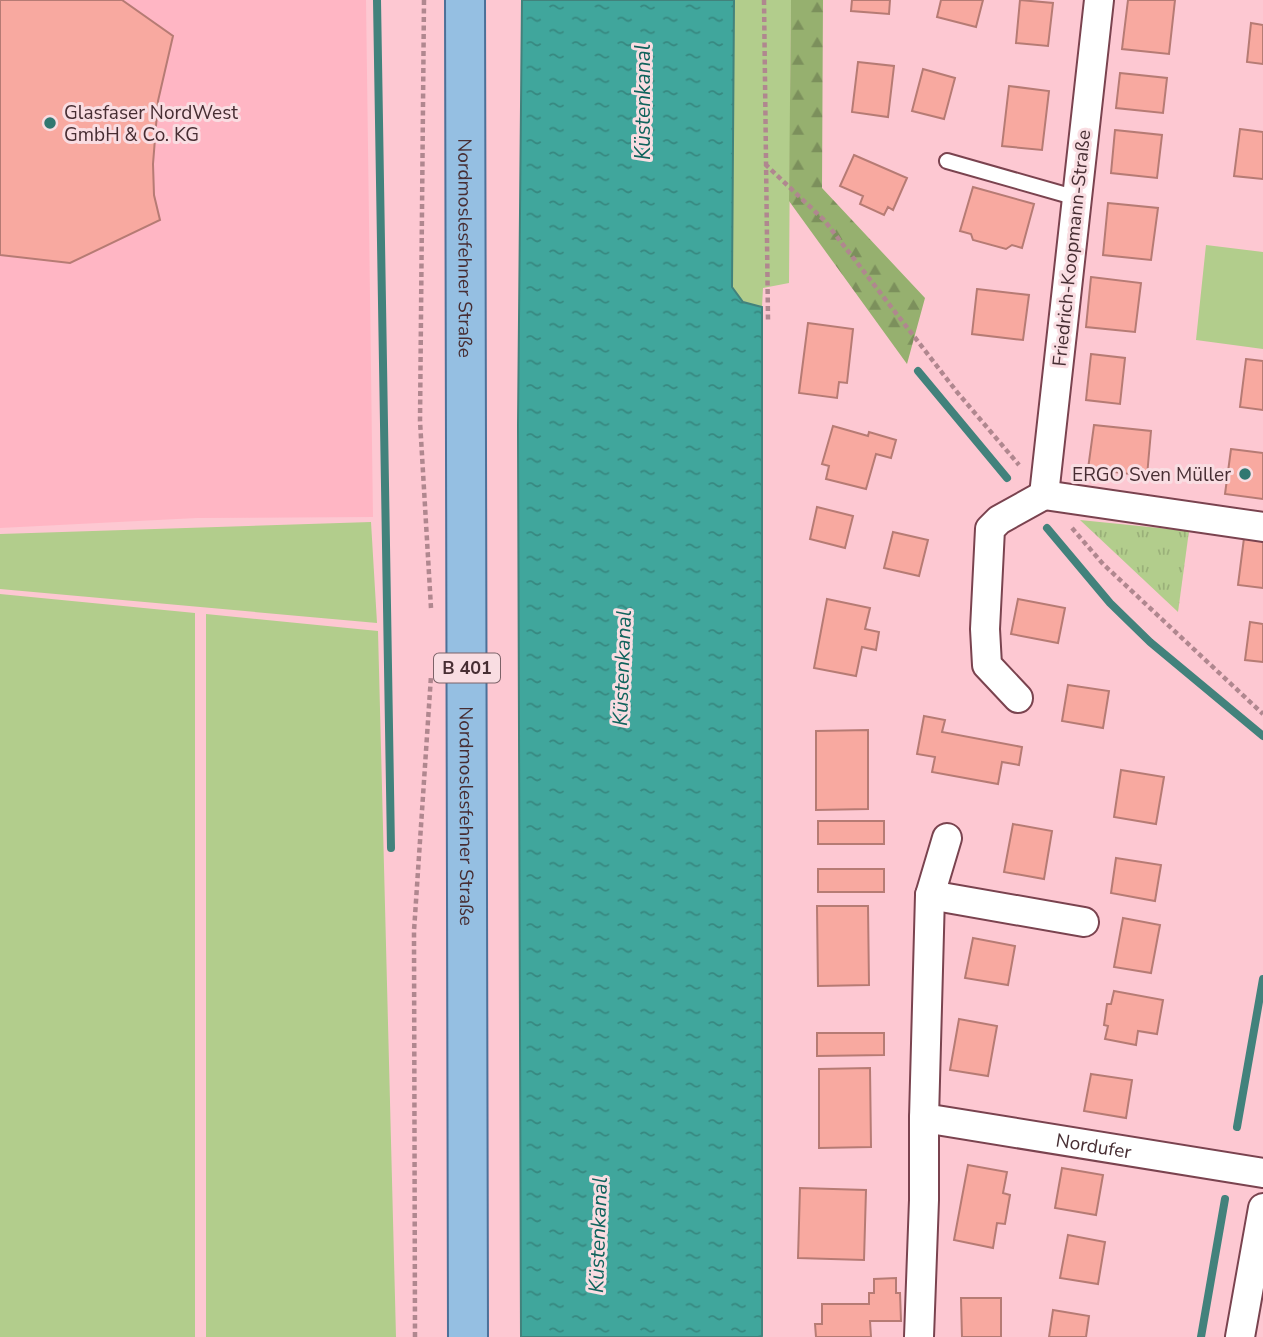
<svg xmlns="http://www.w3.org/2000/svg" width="1263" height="1337" font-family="'Nunito Sans',sans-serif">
	<defs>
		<pattern id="forest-firs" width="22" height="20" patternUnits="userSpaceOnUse" patternTransform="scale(1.75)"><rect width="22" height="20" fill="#96b06f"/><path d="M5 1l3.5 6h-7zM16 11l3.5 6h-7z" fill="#7c905c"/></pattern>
		<pattern id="park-tufts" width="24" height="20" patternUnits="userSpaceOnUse" patternTransform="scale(1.75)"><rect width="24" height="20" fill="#b2cd8c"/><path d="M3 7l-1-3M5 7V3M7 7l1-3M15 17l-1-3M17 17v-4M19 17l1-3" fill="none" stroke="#9ab079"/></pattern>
		<pattern id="water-ripples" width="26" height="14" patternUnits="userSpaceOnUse" patternTransform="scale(1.75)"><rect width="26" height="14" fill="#40a69c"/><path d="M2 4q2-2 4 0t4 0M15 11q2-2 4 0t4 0" fill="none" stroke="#378880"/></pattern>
	</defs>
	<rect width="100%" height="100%" fill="#fdc8d2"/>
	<path fill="#ffb6c4" d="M0 0H366L373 517 197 518 0 528Z"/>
	<path fill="#b2cd8c" d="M734 0H791L789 283 763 288 762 307 743 302 732 288Z
		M1206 245 1263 252V349L1196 340Z
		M371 522 377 623 0 589V534Z
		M0 594 195 613V1337H0Z
		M206 614 378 631 396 1337H206Z"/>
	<path fill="url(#forest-firs)" d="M791 0H823L822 188 925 298 907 364 789 201Z"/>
	<path fill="url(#park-tufts)" d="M1080 520 1189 531 1178 612Z"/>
	<path fill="url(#water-ripples)" stroke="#42827c" stroke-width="2" d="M522 0H734L732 287 743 302 762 307V1336L758 1337H521L518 426Z"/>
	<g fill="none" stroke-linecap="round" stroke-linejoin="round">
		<path stroke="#42827c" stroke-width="8" d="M377 0 391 848
			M918 371 1007 478
			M1047 528 1110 603 1150 642 1263 736
			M1237 1127 1263 979
			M1201 1337 1225 1199"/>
	</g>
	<path fill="#f8a9a0" stroke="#b67b74" stroke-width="2" d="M0 0H122L173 36 158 101 153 164 154 195 160 220 70 263 0 255Z
		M852 0H890L889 14 851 11Z
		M941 0H983L976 27 937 17Z
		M1020 0 1053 3 1048 46 1016 43Z
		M1128 0H1175L1169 54 1122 49Z
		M1251 23 1263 25V64L1247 62Z
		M858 62 894 66 888 117 852 112Z
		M923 69 955 78 944 119 912 111Z
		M1120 73 1167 78 1163 113 1116 108Z
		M1009 86 1049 91 1042 150 1002 146Z
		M1240 129 1263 132V179L1234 176Z
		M1115 130 1162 135 1157 178 1111 173Z
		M854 155 907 178 893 210 888 207 884 215 860 204 863 196 840 186Z
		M973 187 1034 204 1022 248 1012 245 1006 249 973 240 971 234 960 231Z
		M1108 203 1158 208 1151 260 1103 255Z
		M1091 277 1141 283 1135 332 1086 327Z
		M977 289 1029 295 1023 340 972 334Z
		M808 323 853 329 847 383 839 382 837 398 799 393Z
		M1091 354 1125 358 1120 404 1086 400Z
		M1246 359 1263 361V410L1240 407Z
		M1094 425 1151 431 1147 476 1088 469Z
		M833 426 868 436 869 432 896 440 891 458 876 454 866 489 826 479 829 466 822 464Z
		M1231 449 1263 453V499L1225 494Z
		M817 507 853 516 845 548 810 539Z
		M893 532 928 540 919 576 884 568Z
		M1244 538 1263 541V588L1238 585Z
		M827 599 870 608 865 629 879 632 876 650 862 647 856 676 814 668Z
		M1018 599 1065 608 1058 643 1011 634Z
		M1250 622 1263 624V662L1245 660Z
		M1068 685 1109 691 1103 728 1062 721Z
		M924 716 945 720 942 732 1022 747 1019 765 1002 762 998 784 932 772 935 757 917 754Z
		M868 730V809L816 810V731Z
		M1121 770 1164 777 1156 824 1114 817Z
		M818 821H884V844H818Z
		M1013 824 1052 831 1044 879 1004 872Z
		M1116 858 1161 865 1155 901 1111 893Z
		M818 869H884V892H818Z
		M817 906H868L869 985 818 986Z
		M1123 918 1160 925 1151 973 1114 967Z
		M973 938 1015 946 1008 985 965 978Z
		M1114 991 1163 1000 1157 1034 1138 1031 1136 1045 1105 1039 1108 1026 1104 1025 1107 1004H1111Z
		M959 1019 997 1026 988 1076 950 1070Z
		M817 1033H884V1055L817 1056Z
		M870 1068 871 1147 819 1148V1069Z
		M1091 1074 1132 1080 1126 1118 1084 1111Z
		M968 1165 1007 1172 1003 1193 1010 1195 1005 1224 997 1223 993 1248 954 1240Z
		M1062 1168 1103 1175 1096 1215 1055 1208Z
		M800 1188 866 1190 864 1260 798 1258Z
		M1068 1235 1105 1242 1098 1284 1060 1278Z
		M896 1278V1293H900L901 1321H870L871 1337H816L815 1324H822V1304H869V1293H874V1279Z
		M961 1298H1001V1337H962Z
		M1053 1310 1089 1316 1086 1337H1049Z"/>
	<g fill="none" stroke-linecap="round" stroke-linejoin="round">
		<defs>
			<path id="service" d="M947 161 1077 198"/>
			<g id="minor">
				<path d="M1099 0 1044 495 1263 527"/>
				<path d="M1018 698 987 665 985 629 990 529 999 520 1044 495"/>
				<path d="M930 895 1084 922"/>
				<path id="s1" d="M924 1118 1263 1173"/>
				<path d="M919 1337 924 1200V1118L930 895 947 838"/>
				<path d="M1240 1337 1263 1208"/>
			</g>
			<g id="primary">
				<path id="s2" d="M465 0 468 1337"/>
			</g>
		</defs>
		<use href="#service" stroke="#7a434f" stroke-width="18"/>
		<use href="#minor" stroke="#7a434f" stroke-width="32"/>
		<use href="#primary" stroke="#4c7098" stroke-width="42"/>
		<path stroke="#b0878f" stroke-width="4.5" stroke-dasharray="5 3.5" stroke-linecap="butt" d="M424 0 420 421 431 608
			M764 0 768 320
			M765 164 824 220 957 392 1019 465
			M1072 528 1103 564 1263 714
			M415 1337 414 931 431 676"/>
		<use href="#service" stroke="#fff" stroke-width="14"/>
		<use href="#minor" stroke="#fff" stroke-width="28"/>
		<use href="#primary" stroke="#95bfe2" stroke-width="38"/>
	</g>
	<g fill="#317871" stroke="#f9dde2" stroke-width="2.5">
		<circle cx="50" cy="123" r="7"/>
		<circle cx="1245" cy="474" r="7"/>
	</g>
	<g text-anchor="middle" stroke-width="6" stroke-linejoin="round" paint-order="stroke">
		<rect fill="#f9dde2" stroke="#7c6268" stroke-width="2" x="434" y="653.5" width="66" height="29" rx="5"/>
		<g font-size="18" font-weight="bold" fill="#472e33">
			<text x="467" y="674">B 401</text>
		</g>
		<g font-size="19" fill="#472e33" stroke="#f9dde2" text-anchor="start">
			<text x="64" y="119">Glasfaser NordWest<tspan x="64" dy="22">GmbH &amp; Co. KG</tspan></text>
			<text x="1231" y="481" text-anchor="end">ERGO Sven Müller</text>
		</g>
		<g font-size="19" fill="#472e33" stroke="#f9dde2">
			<text dy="7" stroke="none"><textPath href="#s2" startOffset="248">Nordmoslesfehner Straße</textPath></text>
			<text transform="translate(1071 248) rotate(-84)" y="7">Friedrich-Koopmann-Straße</text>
			<text dy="7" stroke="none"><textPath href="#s2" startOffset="816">Nordmoslesfehner Straße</textPath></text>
			<text dy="7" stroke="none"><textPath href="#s1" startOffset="172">Nordufer</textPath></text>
		</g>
		<g font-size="21" font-style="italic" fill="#0f635c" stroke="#f9dde2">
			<text transform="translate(643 102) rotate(-90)" y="7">Küstenkanal</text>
			<text transform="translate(622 668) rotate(-88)" y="7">Küstenkanal</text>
			<text transform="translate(598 1235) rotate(-88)" y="7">Küstenkanal</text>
		</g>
	</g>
</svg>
